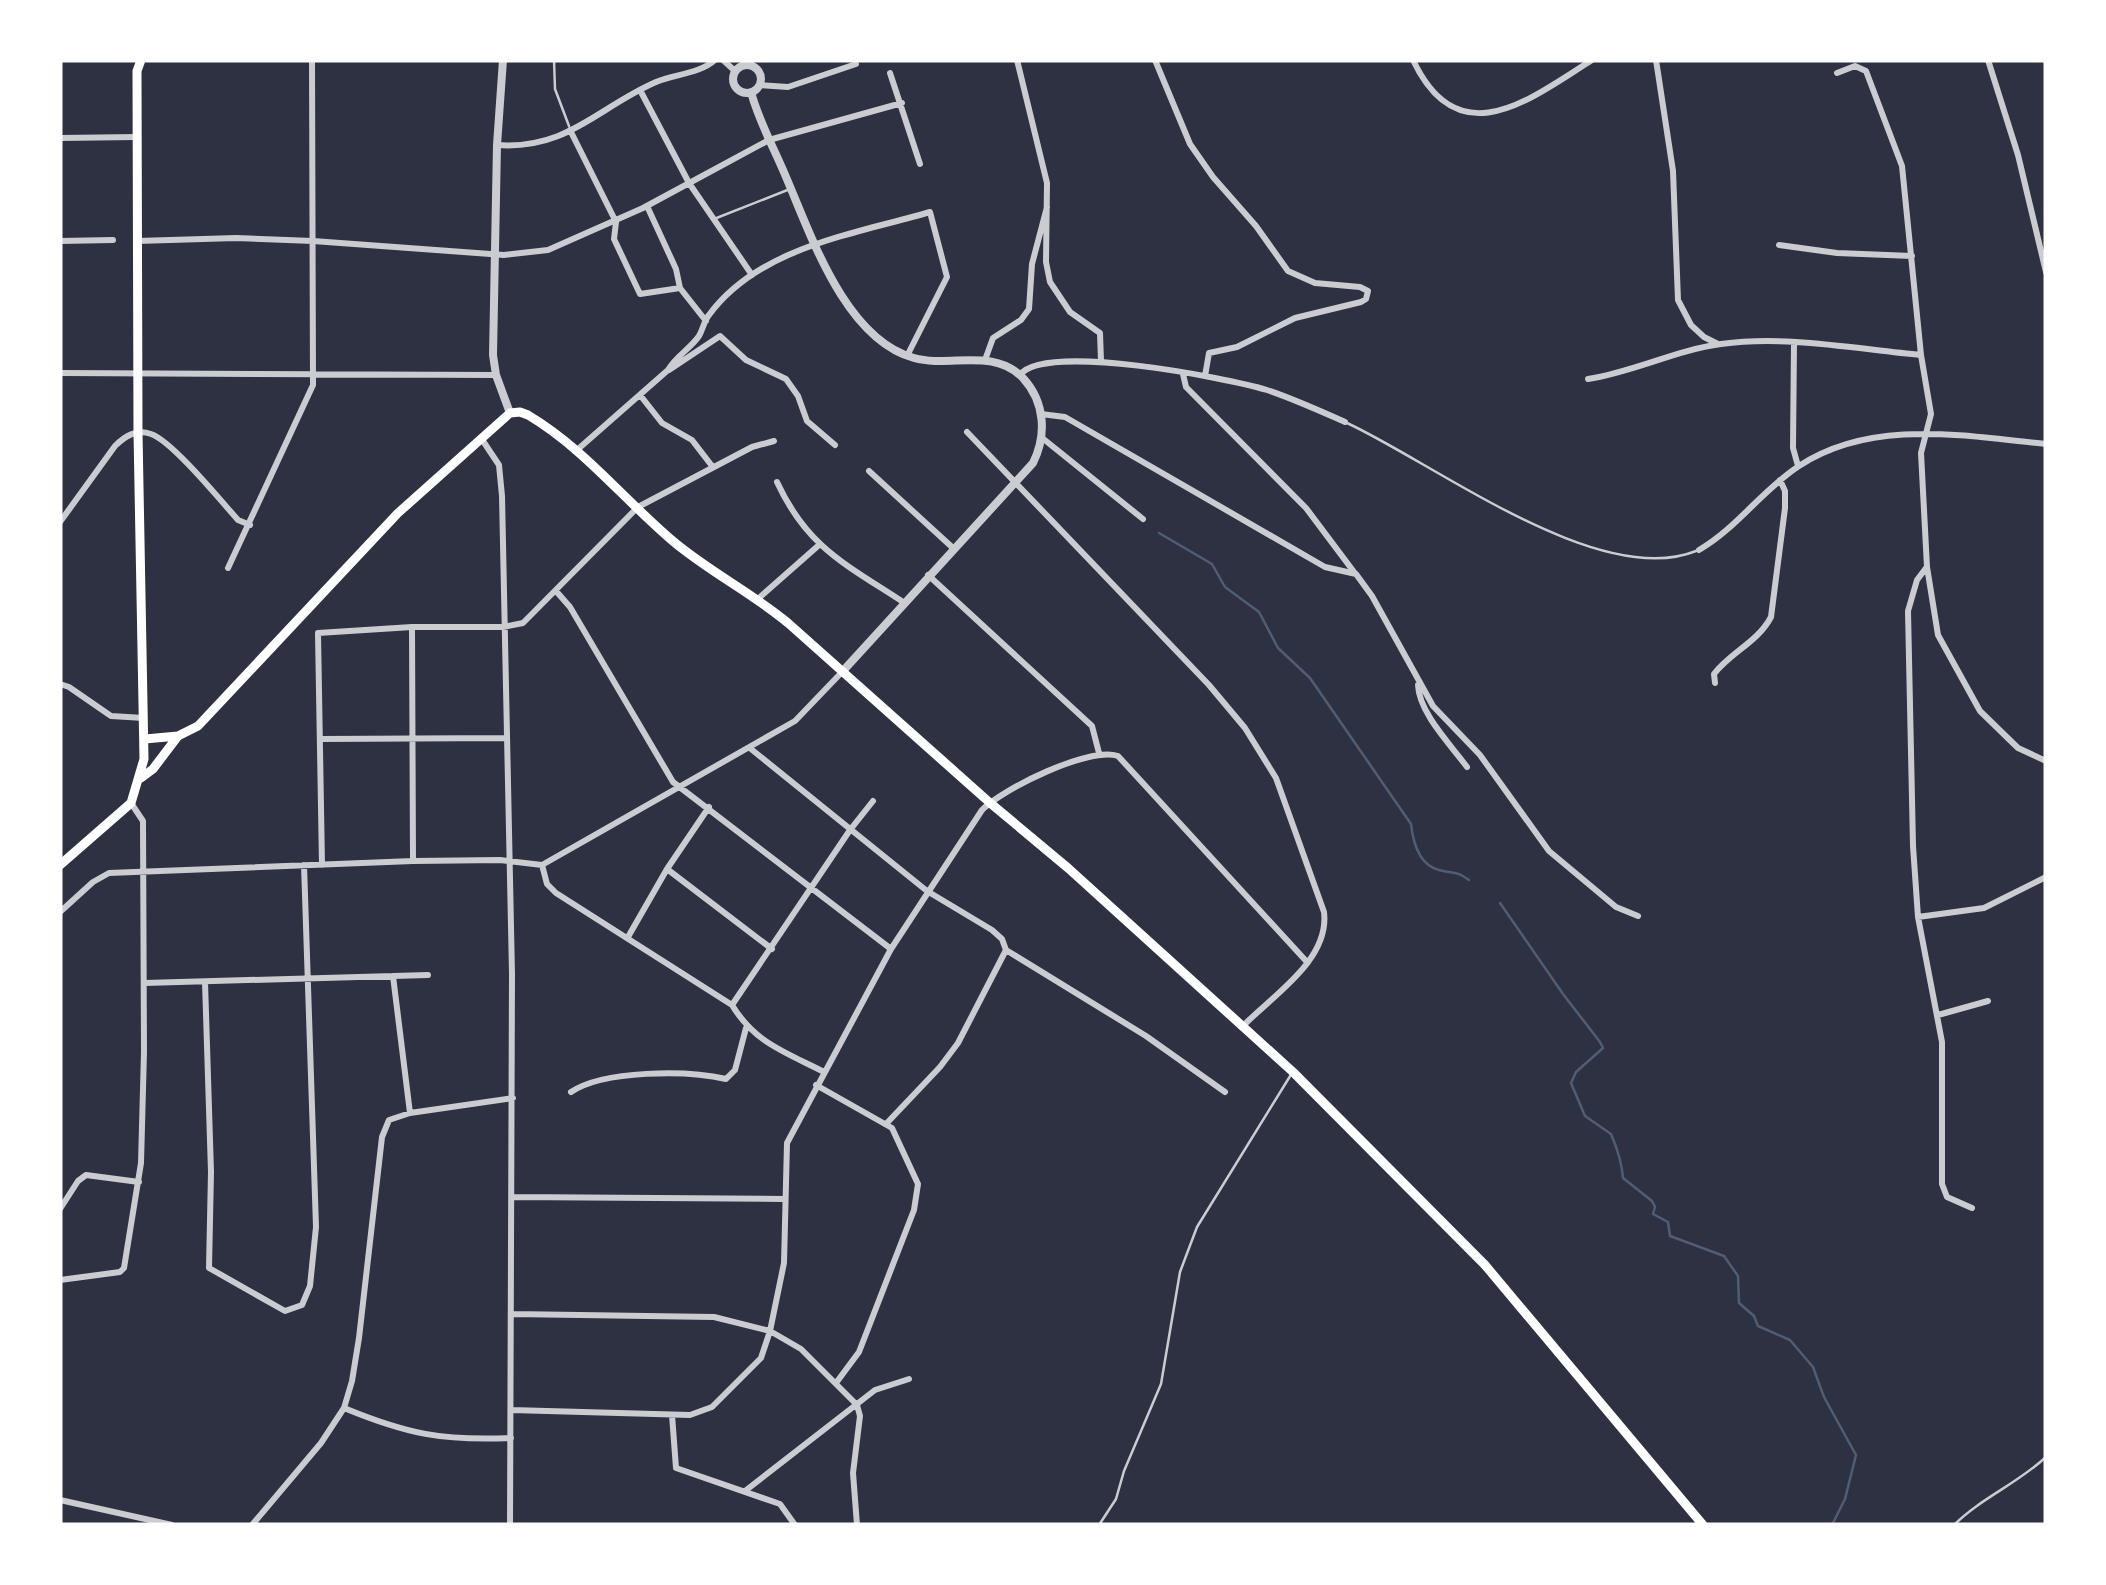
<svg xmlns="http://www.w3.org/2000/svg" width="2106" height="1585" font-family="'PT Sans Narrow',sans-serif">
	<rect width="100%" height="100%" fill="#2d3142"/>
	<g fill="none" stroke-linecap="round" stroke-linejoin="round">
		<path stroke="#4f5d75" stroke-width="2.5" d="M1159 533 1212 564 1225 587 1259 612 1278 648 1310 678 1411 824C1413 842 1419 865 1439 870 1454 874 1455 870 1469 880
			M1500 903 1563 994 1600 1042 1603 1048 1576 1072 1571 1083 1585 1116 1611 1134C1617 1148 1622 1163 1623 1178L1652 1201 1655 1207 1653 1214 1668 1222 1670 1236 1724 1256 1738 1276 1739 1303 1754 1316 1758 1326 1790 1340 1813 1367 1824 1397 1856 1455 1845 1499 1832 1525"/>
		<path stroke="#caccd0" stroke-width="2.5" d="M554 60 555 89 569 126
			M714 219 790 189
			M1347 423C1434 463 1599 590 1696 551
			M1099 1525 1116 1499 1124 1471 1161 1384 1180 1272 1197 1227 1292 1073
			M1954 1525C1981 1498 2017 1484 2046 1457"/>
		<path stroke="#caccd0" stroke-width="6" d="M723 60 735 71
			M1017 60 1047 183 1046 262 1050 282 1070 312 1100 333 1101 361
			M1155 60 1190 144 1213 177 1256 226 1288 271 1315 283 1360 287 1368 291 1366 299 1361 302 1295 318 1237 347 1209 353 1205 376
			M1413 60C1459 157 1530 99 1592 60
			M1656 60 1673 171 1678 300 1691 325 1704 337 1718 344
			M1988 60 2018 155 2046 272
			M890 73 920 164
			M1837 73 1855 66 1866 71 1902 166 1921 355 1931 414 1921 453 1927 567 1938 635 1980 711 2018 748 2046 761
			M759 85 788 87 856 64
			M640 90 689 183 752 275
			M570 130 616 222
			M60 138 136 137
			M497 145C568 150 598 107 656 82 675 74 699 74 715 60
			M647 206 676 269 680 288 706 321
			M616 222 614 239 640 294 680 288
			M60 241 113 240
			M137 241 236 238 313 241 504 255 548 250 643 208 769 140 902 103
			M1779 245 1837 253 1912 256
			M1794 343 1793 448 1798 466
			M985 360 993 338 1021 320 1029 309 1032 264 1047 207
			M669 370 720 336 746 360 786 379 798 396 807 421 835 445
			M60 373 496 375
			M1183 374 1186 387 1306 508 1354 572
			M1020 375C1044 342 1227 378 1267 390 1294 399 1320 411 1345 422
			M1588 379C1633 372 1676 350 1721 344 1787 335 1856 349 1921 355
			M640 395 662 423 692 440 712 466
			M1041 414 1065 417 1325 567 1356 574 1372 596 1433 706 1480 755 1549 851 1616 907 1638 916
			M967 432 1209 685 1245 728 1276 778 1324 912C1330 960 1273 995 1243 1026
			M1041 437 1143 519
			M481 438 499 465 502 496 512 974 510 1525
			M577 450 668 370C676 356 690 349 699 336 703 329 704 321 709 315 759 247 855 234 930 212L947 277 907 356
			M869 471 953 548
			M777 482C807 547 845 564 903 602
			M60 522 115 446C125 436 136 429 151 434 172 441 221 501 238 520L250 525
			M1699 550C1737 528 1762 490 1799 466 1872 418 1964 436 2046 444
			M228 568 313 385 312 60
			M1926 568 1917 580 1908 611 1913 846 1918 917 1942 1042V1184L1947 1197 1972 1208
			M928 575 1092 726 1099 753
			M556 591 570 607 673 782 891 949
			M759 598 819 545
			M412 627 413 860
			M1715 683 1714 674C1731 652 1758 642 1771 617L1785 508V491L1780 480
			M60 684 69 687 111 716 144 718
			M1418 685C1419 713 1451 745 1467 767
			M321 739 507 738
			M751 749 927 891 992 930 1002 939 1006 950 1146 1036 1225 1092
			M322 865 318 633 412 627H503L523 623 638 507 752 447 774 441
			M542 865 547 884 556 893 732 1005C755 1043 785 1052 824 1072
			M667 869 772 949
			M60 912 93 882 109 873 413 861 500 860 542 865 795 721 842 672
			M1918 917 1984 908 2046 877
			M628 937 667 869 709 807
			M393 976 410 1113
			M205 982 211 1172 209 1268 285 1311 302 1305 310 1286 316 1227 304 865
			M145 983 428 975
			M732 1005 850 830 873 801
			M1938 1015 1988 1001
			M816 1085 892 1128 918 1184 914 1210 859 1352 836 1383
			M571 1092C604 1070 687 1070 726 1079L735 1070 746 1028
			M886 1124 940 1067 958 1043 1006 950
			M513 1197 784 1199
			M60 1209 78 1181 86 1175 139 1182
			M60 1280 120 1272 124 1268 141 1163 144 1052 143 821 131 803
			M512 1314 714 1317 770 1331 801 1349 857 1405 860 1416 853 1473 857 1525
			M344 1408C407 1434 442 1441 511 1438
			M511 1410 690 1415 712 1407 761 1358 770 1331 784 1263 787 1143 891 949 982 810C1002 789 1090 746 1118 756L1307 962
			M672 1415 676 1468 780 1504 795 1525
			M745 1491 875 1390 909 1379
			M60 1500 172 1525
			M252 1525 321 1443 344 1408 352 1381 359 1338 382 1137 389 1120 410 1113 513 1098"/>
		<path stroke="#caccd0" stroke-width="8" d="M503 60 497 145 493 355 496 375 510 413
			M733 79a14 14 0 1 1 28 0a14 14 0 1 1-28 0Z
			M751 92C759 122 774 148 786 177 811 235 845 339 914 358 950 368 993 347 1023 378 1045 402 1047 435 1033 463L842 672"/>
		<path stroke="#fff" stroke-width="9" d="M145 739 178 736 198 726 398 513 510 413 520 412 528 415C585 449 624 500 674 542 710 572 752 593 788 623L989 802 1068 868 1293 1072 1485 1265 1703 1525
			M141 778 153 769 178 736
			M60 865 131 803 144 759 138 432 137 71 141 60"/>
	</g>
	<rect width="2106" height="1585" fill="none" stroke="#ffffff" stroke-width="125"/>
</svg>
